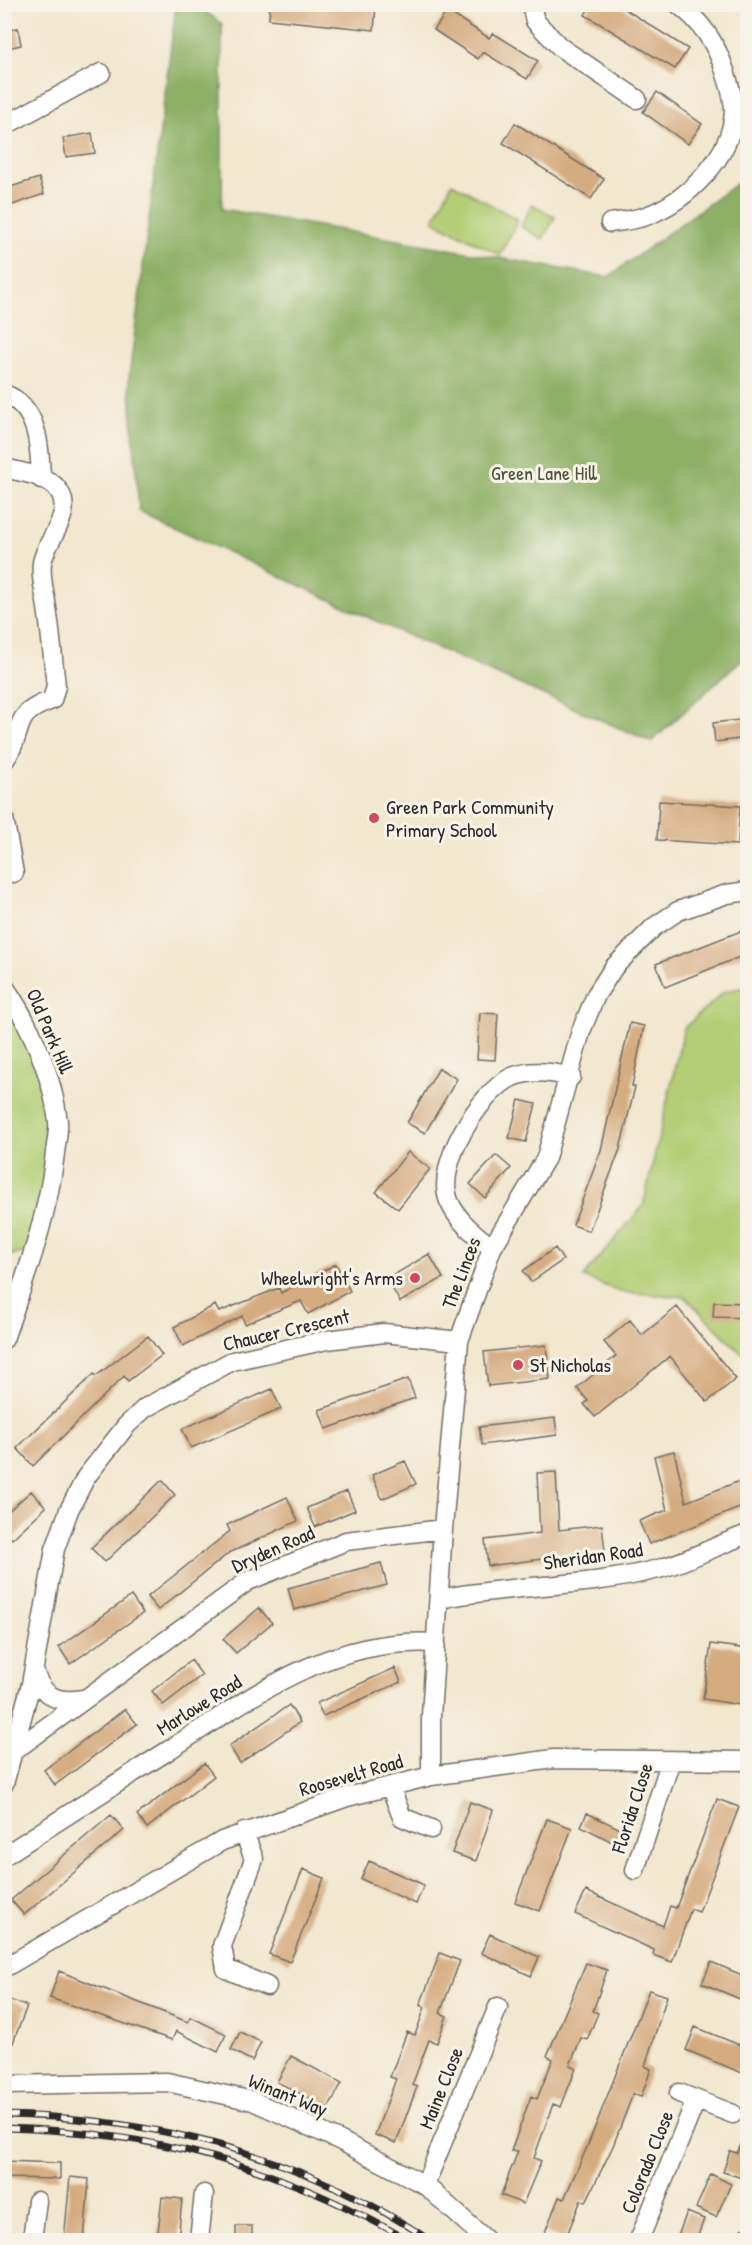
<svg xmlns="http://www.w3.org/2000/svg" width="752" height="2245" font-family="'Patrick Hand',sans-serif">
	<rect width="100%" height="100%" fill="#f7f3e8"/>
	<filter id="ink" filterUnits="userSpaceOnUse"><feTurbulence type="fractalNoise" baseFrequency=".0167" numOctaves="2"/><feDisplacementMap in="SourceGraphic" scale="12" xChannelSelector="R" yChannelSelector="G"/><feConvolveMatrix kernelMatrix="1 2 1 2 8 2 1 2 1" color-interpolation-filters="sRGB"/></filter>
	<filter id="wash" filterUnits="userSpaceOnUse"><feTurbulence type="fractalNoise" baseFrequency=".008" numOctaves="4" result="noise"/><feDisplacementMap in="SourceGraphic" scale="24" xChannelSelector="R" yChannelSelector="G"/><feGaussianBlur stdDeviation="1.35" result="paint"/><feColorMatrix in="noise" values="0 0 0 0 0 0 0 0 0 0 0 0 0 0 0 0 0 1.4 0 .05"/><feComposite in="paint" operator="in"/></filter>
	<g filter="url(#wash)">
		<rect width="100%" height="100%" fill="#f2e7cf"/>
		<path fill="#b2cd74" stroke="#6e7c50" stroke-width="1.5" d="M452 183 518 220 500 255 433 221Z
			M532 204 555 217 543 239 521 227Z
			M4 986 58 1123 35 1251 5 1256Z
			M747 987V1349L741 1353 685 1297 620 1292 583 1277 643 1206 684 1028 725 991Z"/>
		<path fill="#8db066" stroke="#5c6e48" stroke-width="1.5" d="M176 5H197L222 24V209L608 277 736 184 747 185V655L651 742 391 628 139 511 129 378Z"/>
		<g id="blocks">
			<path fill="#d5ab80" d="M270 4 376 6 374 30 269 19Z
				M591 4H617L688 49 675 69 585 15Z
				M447 11 489 38 493 33 538 61 527 79 483 52 478 59 434 30Z
				M18 28 21 45 4 49V31Z
				M657 92 702 124 688 144 643 112Z
				M515 123 604 179 591 199 503 143Z
				M92 133 95 153 66 157 63 138Z
				M39 178 44 194 4 208V189Z
				M747 719V738L715 742 713 723Z
				M659 801 740 806 738 845 657 840Z
				M741 931 747 954 665 987 656 964Z
				M480 1013 498 1014 495 1060 477 1059Z
				M630 1023 644 1026 632 1086 635 1087 620 1149 589 1231 573 1225 601 1150Z
				M439 1068 457 1079 425 1133 407 1123Z
				M519 1100 536 1104 526 1142 509 1138Z
				M408 1152 430 1169 398 1209 376 1192Z
				M496 1155 511 1168 485 1198 470 1184Z
				M555 1248 563 1260 531 1282 523 1271Z
				M429 1254 443 1278 400 1302 387 1279Z
				M336 1264 350 1291 308 1314 301 1301 245 1324 242 1316 183 1346 174 1327 215 1305 219 1312 279 1288 281 1293Z
				M714 1302 747 1303V1318L713 1317Z
				M677 1307 736 1379 707 1402 670 1356 595 1417 584 1404 588 1401 577 1388 616 1356 604 1342 630 1320 642 1335Z
				M148 1336 162 1355 128 1381 124 1376 33 1466 17 1448 94 1374 96 1376Z
				M546 1345 550 1379 488 1386 484 1352Z
				M408 1379 415 1398 326 1429 319 1410Z
				M272 1389 281 1409 191 1448 182 1429Z
				M555 1418 557 1435 482 1445 479 1427Z
				M674 1451 686 1502 747 1478V1505L649 1544 639 1521 667 1510 654 1456Z
				M405 1461 416 1484 382 1499 372 1475Z
				M556 1472 559 1530 602 1525 605 1551 488 1566 485 1540 540 1533 537 1473Z
				M162 1480 175 1495 105 1562 91 1548Z
				M31 1491 46 1507 12 1539 4 1531V1515Z
				M347 1491 355 1510 315 1527 307 1508Z
				M287 1497 298 1521 229 1553 158 1610 147 1597 230 1531 227 1525Z
				M381 1563 387 1585 294 1610 288 1588Z
				M131 1596 143 1613 70 1664 59 1647Z
				M259 1608 272 1623 236 1653 223 1639Z
				M711 1644 747 1649V1706L703 1699Z
				M191 1660 202 1675 163 1705 152 1691Z
				M395 1668 401 1682 323 1716 317 1703Z
				M289 1705 300 1722 240 1763 229 1746Z
				M125 1709 137 1724 55 1785 44 1770Z
				M204 1763 214 1776 147 1828 137 1815Z
				M717 1799 739 1807 699 1912 691 1909 672 1962 653 1955 654 1950 575 1914 586 1891 663 1926 670 1906 676 1908Z
				M470 1802 493 1810 476 1861 452 1853Z
				M587 1813 629 1833 622 1847 581 1826Z
				M111 1815 124 1830 24 1915 11 1900Z
				M547 1819 572 1828 540 1911 515 1902Z
				M369 1861 424 1885 416 1904 361 1879Z
				M303 1869 324 1878 290 1962 269 1954Z
				M490 1934 539 1957 531 1976 481 1953Z
				M440 1953 460 1961 440 2013 447 2016 437 2043 429 2040 412 2085 417 2087 396 2143 375 2135 396 2079 390 2077 407 2032 415 2035 425 2007 420 2005Z
				M711 1962 747 1977V2002L702 1983Z
				M586 1963 607 1970 593 2011 598 2013 587 2040 581 2038 570 2065 576 2068 561 2107 553 2104 534 2158 541 2161 523 2204 501 2195 518 2151H511L531 2096 537 2099 553 2059 547 2056Z
				M59 1971 188 2022 191 2017 226 2034 218 2052 176 2031 172 2040 50 1998Z
				M649 1990 667 1996 645 2066 651 2069 641 2097 633 2094 613 2146 586 2202 581 2200 565 2240 545 2232 559 2197 564 2199 588 2145Z
				M4 1998 27 2006 6 2061 4 2060Z
				M695 2027 747 2048V2075L686 2050Z
				M240 2032 261 2042 252 2061 231 2050Z
				M291 2056 342 2083 328 2108 277 2082Z
				M747 2131V2164L742 2178 723 2172 730 2151 737 2153Z
				M4 2161 60 2163V2179L4 2178Z
				M711 2174 731 2184 716 2217 696 2208Z
				M70 2177 89 2179 84 2241H64Z
				M162 2197 182 2199 178 2241H157Z
				M687 2212 704 2219 696 2241H676Z
				M236 2226H252V2241H236Z"/>
		</g>
	</g>
	<g filter="url(#ink)">
		<use href="#blocks" fill-opacity="0" stroke="#716d64" stroke-width="1.5"/>
		<g fill="none" stroke-linecap="round" stroke-linejoin="round">
			<defs>
				<path id="minor" d="M531 4 535 21 560 47 637 99
					M4 126 101 73
					M610 223C622 221 635 220 646 216 687 201 732 157 734 111 734 97 729 84 725 71 716 43 701 21 678 4
					M4 394C39 406 40 449 41 479
					M4 468C19 472 45 475 56 487 78 512 46 538 42 563 40 578 45 593 47 608 51 634 53 660 56 686L52 700C8 715 27 730 4 761
					M4 818 14 873
					M4 986C31 1025 52 1074 58 1121 59 1131 56 1143 55 1153 48 1218 25 1278 4 1339
					M492 1248C475 1234 458 1222 449 1201 434 1166 480 1092 512 1077 531 1069 552 1072 571 1077
					M439 1599C512 1584 590 1588 662 1568 691 1560 719 1544 748 1534
					M34 1670C41 1695 56 1704 82 1699
					M15 1750 248 1581 346 1541 443 1529
					M431 1776V1716L443 1529 459 1341 492 1248 546 1158 581 1031 596 995 614 967 654 927 678 911 727 894 748 891
					M4 1784 31 1684 55 1549 69 1510 86 1477 126 1426 145 1408 232 1361 327 1340 384 1333 459 1341
					M390 1786 402 1817 431 1829
					M244 1832 254 1859 222 1946 226 1969 267 1986
					M4 1856C58 1821 112 1786 166 1752 251 1697 331 1636 436 1643
					M635 1870 671 1760
					M4 1968 222 1841 347 1797 431 1776 553 1759 748 1761
					M4 2085 167 2082 253 2101 339 2140 425 2185 486 2240
					M679 2093 733 2114
					M425 2185 498 2007
					M32 2240 37 2201
					M199 2240 204 2194
					M639 2240 696 2100"/>
				<path id="tertiary" d="M747 2240H748"/>
			</defs>
			<use href="#minor" stroke="#716d64" stroke-width="21"/>
			<use href="#tertiary" stroke="#716d64" stroke-width="26"/>
			<use href="#minor" stroke="#fff" stroke-width="18"/>
			<use href="#tertiary" stroke="#fff" stroke-width="22"/>
			<defs>
				<path id="rail" d="M4 2115C131 2117 259 2145 371 2205 391 2216 411 2227 429 2240
					M4 2128C154 2131 279 2166 408 2240"/>
			</defs>
			<use href="#rail" stroke="#2b2b2b" stroke-width="7"/>
			<use href="#rail" stroke="#f7f3e8" stroke-width="4.5" stroke-dasharray="14" stroke-linecap="butt"/>
		</g>
	</g>
	<g fill="#d1495b" stroke="#f7f3e8" stroke-width="2">
		<circle cx="374" cy="818" r="6"/>
		<circle cx="415" cy="1278" r="6"/>
		<circle cx="518" cy="1365" r="6"/>
	</g>
	<g text-anchor="middle" stroke-width="6" stroke-linejoin="round" paint-order="stroke">
		<g font-size="20" fill="#4d543d" stroke="#f7f3e8">
			<text x="544" y="480">Green Lane Hill</text>
		</g>
		<g font-size="20" fill="#2b2b2b" stroke="#f7f3e8" text-anchor="start">
			<text x="386" y="814">Green Park Community<tspan x="386" dy="23">Primary School</tspan></text>
			<text x="403" y="1285" text-anchor="end">Wheelwright's Arms</text>
			<text x="530" y="1372">St Nicholas</text>
		</g>
		<g font-size="20" fill="#2b2b2b" stroke="#f7f3e8">
			<text transform="translate(50 1031) rotate(67)" y="7">Old Park Hill</text>
			<text transform="translate(461 1273) rotate(-69)" y="7">The Linces</text>
			<text transform="translate(286 1330) rotate(-13)" y="7">Chaucer Crescent</text>
			<text transform="translate(273 1549) rotate(-24)" y="7">Dryden Road</text>
			<text transform="translate(593 1556) rotate(-8)" y="7">Sheridan Road</text>
			<text transform="translate(199 1705) rotate(-32)" y="7">Marlowe Road</text>
			<text transform="translate(351 1775) rotate(-16)" y="7">Roosevelt Road</text>
			<text transform="translate(632 1808) rotate(-72)" y="7">Florida Close</text>
			<text transform="translate(441 2088) rotate(-68)" y="7">Maine Close</text>
			<text transform="translate(288 2095) rotate(22)" y="7">Winant Way</text>
			<text transform="translate(647 2162) rotate(-68)" y="7">Colorado Close</text>
		</g>
	</g>
	<rect width="752" height="2245" fill="none" stroke="#f7f3e8" stroke-width="24"/>
</svg>
